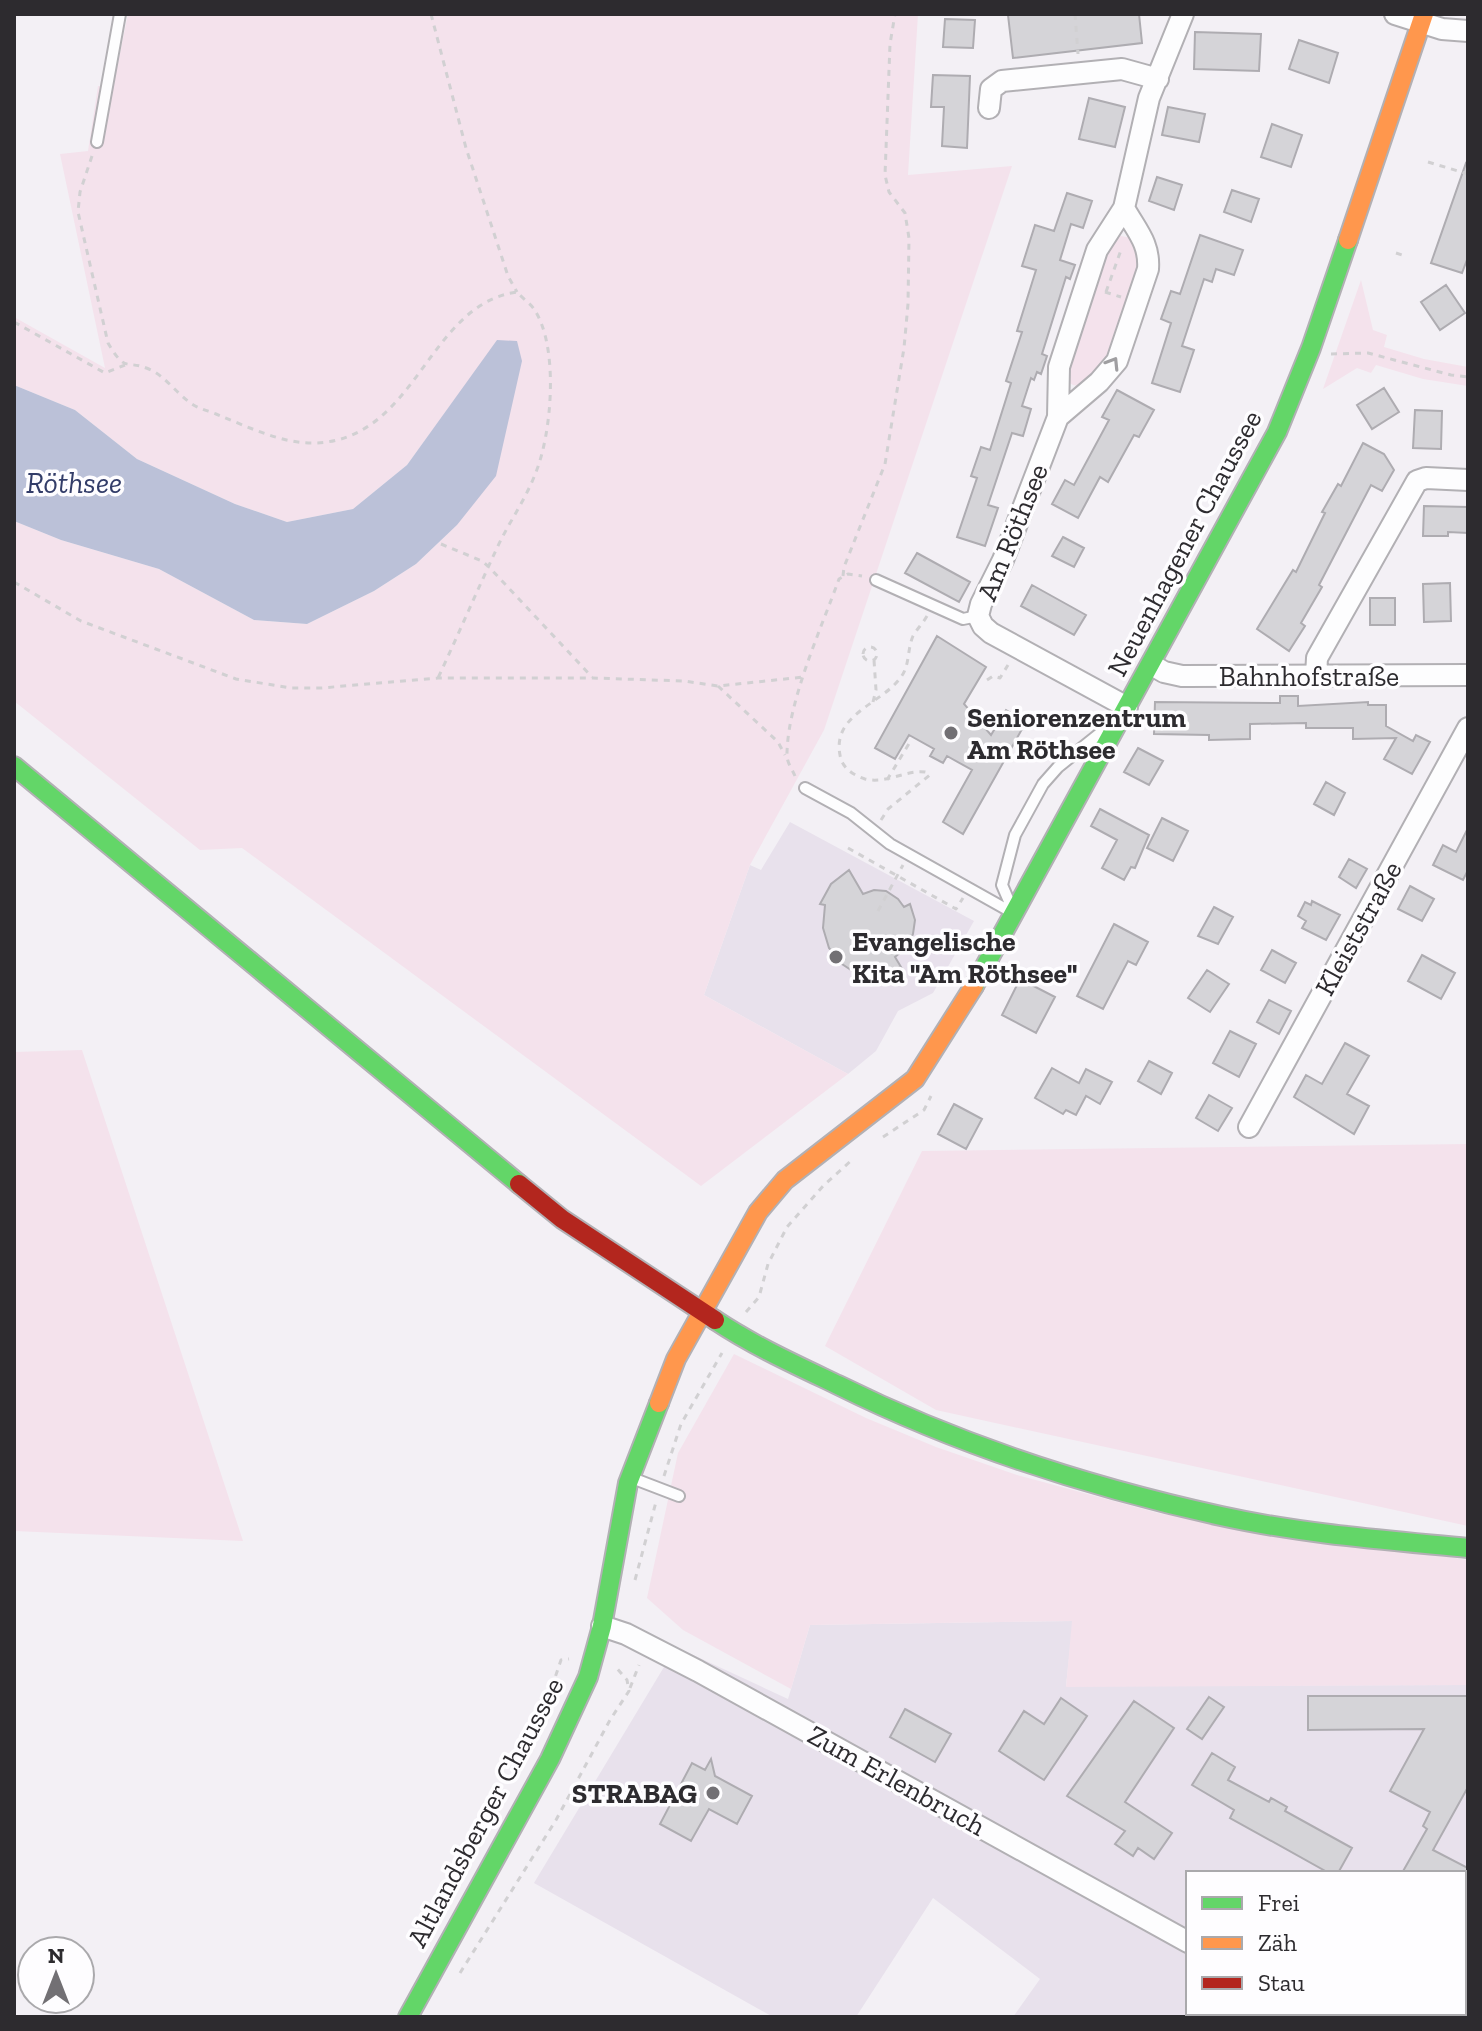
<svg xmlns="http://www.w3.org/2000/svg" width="1482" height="2031" font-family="'Zilla Slab',serif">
	<rect width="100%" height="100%" fill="#f3f0f5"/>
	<path fill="#e8e1ec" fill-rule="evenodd" d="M790 822 974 921 933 993 898 1011 876 1051 848 1074 704 995 750 865 761 870Z
		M1073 1621 1066 1686 1468 1685V2017H1013L1040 1979 933 1898 856 2017H773L534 1883 676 1647 788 1699 810 1625ZM1188 1873H1464V2013H1188Z"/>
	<path fill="#f4e2ec" d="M128 14H918L908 175 1012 166 824 730 750 865 704 995 848 1074 701 1186 242 848 200 850 14 701V521L61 540 159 569 254 620 307 624 374 591 416 564 457 525 498 340 407 465 353 509 287 522 235 504 137 459 75 410 14 385V317L105 368 60 154 88 151 98 86 113 87Z
		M1115 235 1132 238 1143 264 1111 357 1082 386C1072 386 1069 384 1065 375L1102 255Z
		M1361 280 1373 330 1387 335 1384 347 1424 359 1468 367V386L1423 379 1376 365 1371 373 1357 368 1323 389Z
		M82 1050 243 1541 14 1531V1052Z
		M1468 1144V1526L936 1410 825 1346 922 1151Z
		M734 1354 866 1418 936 1447 1017 1475 1162 1514 1468 1560V1685L1066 1687 1072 1621 810 1625 791 1689 683 1630 647 1598 678 1453Z"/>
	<path fill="#bbc1d8" d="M497 340 517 341 522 361 496 476 457 525 416 564 374 591 307 624 254 620 159 569 61 540 14 521V385L75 410 137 459 235 504 287 522 353 509 407 465Z"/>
	<path fill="#d5d4d8" stroke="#aeacb1" stroke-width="2" d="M1139 14 1142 43 1013 58 1008 15Z
		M945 19 975 20 973 48 943 47Z
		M1195 32 1261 34 1259 71 1194 69Z
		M1299 40 1338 53 1329 83 1289 69Z
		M933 75 970 76 967 148 942 146 944 107H931Z
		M1089 98 1125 107 1115 147 1079 139Z
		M1168 107 1205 114 1199 142 1162 135Z
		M1272 124 1302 135 1291 167 1261 157Z
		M1466 163 1468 164V257L1462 273 1431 263Z
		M1157 177 1182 185 1174 210 1149 201Z
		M1232 190 1259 199 1251 222 1224 212Z
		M1067 193 1092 201 1083 228 1071 224 1060 260 1075 265 1070 279 1066 277 1042 354 1047 356 1041 374 1037 372 1034 380 1031 378 1022 406 1031 409 1023 436 1012 433 988 505 998 508 985 546 957 537 977 478 971 476 981 447 990 450 1011 383 1006 381 1022 332 1017 331 1036 270 1022 266 1035 225 1054 231Z
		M1200 235 1243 250 1234 275 1216 269 1212 282 1204 279 1182 346 1194 350 1180 392 1152 383 1171 323 1161 319 1171 291 1180 294Z
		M1446 285 1465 313 1440 330 1421 302Z
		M1384 388 1399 412 1372 429 1357 405Z
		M1117 390 1154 410 1139 437 1134 435 1108 482 1100 477 1078 518 1052 504 1065 480 1074 485 1109 420 1102 417Z
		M1415 410 1442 411 1441 449 1413 448Z
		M1363 443 1384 454 1394 470 1382 491 1371 485 1319 585 1322 587 1301 623 1305 626 1289 651 1257 629 1293 570 1296 572 1325 513 1322 512 1338 484 1341 486Z
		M1424 506 1468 507V533L1448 532V536H1423Z
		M1063 537 1084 548 1074 567 1052 556Z
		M917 553 970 582 959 602 905 573Z
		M1450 583 1451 621 1424 622 1423 584Z
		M1032 585 1086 615 1074 635 1021 606Z
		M1370 598H1395V625H1370Z
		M937 636 986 667 964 704 991 735 1006 710 1026 722 963 834 943 822 972 770 947 756 943 763 930 756 934 749 909 735 895 759 875 748Z
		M1280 696H1298V706L1368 702V705H1386V726L1413 741 1416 735 1430 742 1412 774 1384 759 1396 738 1353 739V728H1306V723L1250 724V739L1209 740V735L1154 734 1155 702 1280 703Z
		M1138 748 1163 761 1149 785 1124 772Z
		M1326 782 1345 793 1334 815 1314 804Z
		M1100 809 1149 835 1135 868 1131 867 1124 880 1102 868 1117 840 1091 826Z
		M1162 818 1188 831 1173 861 1147 848Z
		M1468 828V870L1463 880 1433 865 1443 845 1456 852Z
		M1349 859 1367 869 1356 888 1339 877Z
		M849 870 863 894 874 890 886 891 898 899 904 907 910 904 915 920 913 934 907 947 895 957 901 967 857 974 842 964 829 948 823 928 825 905 820 904 831 884Z
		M1410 886 1434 899 1422 921 1398 909Z
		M1312 901 1340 915 1326 940 1302 928 1306 921 1298 916 1305 902 1311 905Z
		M1214 907 1233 917 1218 944 1198 936Z
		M1114 924 1148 942 1136 965 1128 961 1103 1009 1077 996Z
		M1272 950 1296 963 1285 983 1261 970Z
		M1422 955 1455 973 1441 999 1408 981Z
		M1207 970 1229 984 1210 1012 1188 998Z
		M1020 979 1055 997 1036 1033 1002 1015Z
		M1269 1000 1291 1011 1279 1034 1257 1022Z
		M1230 1031 1256 1044 1239 1077 1213 1063Z
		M1345 1043 1369 1056 1347 1094 1369 1106 1354 1134 1294 1097 1306 1075 1322 1084Z
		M1149 1061 1172 1073 1161 1094 1138 1081Z
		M1052 1068 1079 1083 1086 1069 1112 1082 1100 1104 1086 1096 1076 1115 1066 1110 1063 1114 1035 1098Z
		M1209 1095 1232 1108 1218 1131 1196 1118Z
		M954 1104 982 1119 966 1149 938 1134Z
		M1308 1696H1468V1787L1433 1850 1468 1868V1873H1402L1427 1829 1423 1826 1430 1812 1390 1791 1424 1729 1308 1730Z
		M1209 1697 1224 1707 1202 1739 1187 1729Z
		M1061 1698 1087 1716 1044 1780 999 1751 1024 1711 1044 1724Z
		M1134 1701 1174 1728 1125 1802 1172 1833 1154 1859 1138 1848 1133 1856 1115 1844 1125 1831 1067 1796Z
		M905 1709 951 1734 935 1762 890 1737Z
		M1212 1753 1235 1767 1228 1780 1269 1802 1271 1798 1287 1807 1285 1811 1352 1848 1338 1873H1329L1230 1818 1234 1810 1192 1785Z
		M711 1759 715 1776 752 1796 737 1824 709 1809 691 1841 660 1824 692 1763 705 1770Z"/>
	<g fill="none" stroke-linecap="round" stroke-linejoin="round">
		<defs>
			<path id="lane" d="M97 142 120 14
				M876 580 963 619 978 616
				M805 788 851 813 890 844 1013 913
				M1012 908 1002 885 1015 835 1043 784 1058 767 1103 731
				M632 1478 679 1496"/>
			<path id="street" d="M1395 14 1442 29 1468 31
				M989 108 991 89 1002 81 1122 69 1158 79
				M1058 417 1099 382 1117 361 1148 269C1150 243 1136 230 1124 208
				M1152 665 1164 672 1182 676 1468 675
				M1316 676 1317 658 1417 481 1426 478 1468 480
				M1127 707 991 633 983 626 978 616 981 604 1003 560 1058 417 1059 367 1097 250 1124 208 1149 98 1183 14
				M1249 1127 1468 728
				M602 1626 626 1634 698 1671 1188 1942
				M1315 2013 1322 2017"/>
			<path id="fast" d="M14 766 519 1184
				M974 986 1277 432 1311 348 1348 240
				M715 1320C754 1346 796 1365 838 1385 959 1445 1089 1487 1221 1516 1302 1534 1386 1540 1468 1548
				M408 2017 550 1759 588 1677 602 1626 628 1483 659 1403"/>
			<path id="slow" d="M1348 240 1424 14
				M659 1403 676 1359 758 1212 785 1180 915 1079 974 986"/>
			<path id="jam" d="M519 1184 562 1219 715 1320"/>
		</defs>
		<use href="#lane" stroke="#b2b0b4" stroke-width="14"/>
		<use href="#street" stroke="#b2b0b4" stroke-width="24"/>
		<use href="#fast" stroke="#b2b0b4" stroke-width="22"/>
		<use href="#slow" stroke="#b2b0b4" stroke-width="22"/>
		<use href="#jam" stroke="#b2b0b4" stroke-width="22"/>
		<path stroke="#d1d0d2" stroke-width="3" stroke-dasharray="6 6" stroke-linecap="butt" d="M431 14 466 148 508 276 517 292
			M1075 14 1078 54
			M92 156 80 192 78 212 108 343C127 375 125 358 151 370 164 376 176 392 188 401 196 408 206 410 216 414 246 426 282 444 314 443 417 441 427 304 517 292 522 298 530 303 534 309 559 346 552 432 536 472 526 499 509 522 497 548 477 591 458 635 438 678
			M1428 162 1468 174
			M1396 253 1405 256
			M1105 292 1121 297
			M1106 292 1121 250
			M14 322 105 373 125 365
			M1331 354 1368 353 1451 375 1468 377
			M441 544 482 561 489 567 592 677
			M843 576 844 567 885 464 904 348 908 304 909 238 905 213 889 192 885 175 890 44 895 14
			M14 582 81 621 236 679 291 688H321L438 678H593L684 681 718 686 804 677
			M927 616C923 623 917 629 913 636 907 650 910 665 901 677 882 704 832 714 840 755 842 768 853 775 865 779 888 785 914 765 931 774
			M863 654a7 7 0 1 1 14 0a7 7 0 1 1-14 0Z
			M987 680 993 676 1000 678 1008 665
			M718 686 778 742 785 755
			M873 702 876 690 874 660
			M795 776C792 769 786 761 787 753 788 701 821 629 839 579L848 574 862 576
			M887 780 910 742
			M881 820 888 809 931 774
			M848 848 956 909 963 898
			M878 911 903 865
			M883 1137 924 1110 931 1096
			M746 1312 759 1297 768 1264 787 1227 823 1186 854 1158
			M664 1476 681 1424 722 1353
			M635 1580 656 1502
			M630 1688 639 1665
			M525 1754 543 1713 561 1660 569 1659
			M460 1973 556 1820 610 1720 629 1691 627 1680 614 1665"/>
		<use href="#lane" stroke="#fdfdfe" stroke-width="10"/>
		<use href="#street" stroke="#fdfdfe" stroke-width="20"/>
		<use href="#fast" stroke="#63d668" stroke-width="18"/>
		<use href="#slow" stroke="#ff974d" stroke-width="18"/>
		<use href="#jam" stroke="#b3261e" stroke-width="18"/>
	</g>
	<defs><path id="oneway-chevron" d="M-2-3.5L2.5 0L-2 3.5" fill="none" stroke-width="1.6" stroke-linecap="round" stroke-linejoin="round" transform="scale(2)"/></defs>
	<use stroke="#9f9ea1" href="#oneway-chevron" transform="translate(1113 363) rotate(-58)"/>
	<g fill="#727074" stroke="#fefdff" stroke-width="3">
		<circle cx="951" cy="733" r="8"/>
		<circle cx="836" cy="957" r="8"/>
		<circle cx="713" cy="1793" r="8"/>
	</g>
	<g text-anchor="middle" stroke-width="7" stroke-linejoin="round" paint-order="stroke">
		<g font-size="28" fill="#2d2b2f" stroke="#fefdff">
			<text transform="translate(1012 532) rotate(-68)" y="10">Am Röthsee</text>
			<text transform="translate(1184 543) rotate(-62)" y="10">Neuenhagener Chaussee</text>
			<text x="1309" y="686">Bahnhofstraße</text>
			<text transform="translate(1358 928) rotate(-61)" y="10">Kleiststraße</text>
			<text transform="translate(897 1780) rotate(29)" y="10">Zum Erlenbruch</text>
			<text transform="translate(485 1812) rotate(-62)" y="10">Altlandsberger Chaussee</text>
		</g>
		<g font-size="28" font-weight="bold" fill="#2d2b2f" stroke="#fefdff" text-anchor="start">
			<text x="967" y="727">Seniorenzentrum<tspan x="967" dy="32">Am Röthsee</tspan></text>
			<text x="852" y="951">Evangelische<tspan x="852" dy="32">Kita "Am Röthsee"</tspan></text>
			<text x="697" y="1803" text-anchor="end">STRABAG</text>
		</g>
		<g font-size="30" font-style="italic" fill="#323c68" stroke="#fefdff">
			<text x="74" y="493">Röthsee</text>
		</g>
	</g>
	<rect width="1482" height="2031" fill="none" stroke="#2d2b2f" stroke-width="32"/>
	<rect x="1186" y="1871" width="280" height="144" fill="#fefdff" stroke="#aaa9ac" stroke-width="2"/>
	<rect x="1202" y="1897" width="40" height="12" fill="#63d668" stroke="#aaa9ac" stroke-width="2"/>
	<text x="1258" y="1911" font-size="24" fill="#2d2b2f">Frei</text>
	<rect x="1202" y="1937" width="40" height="12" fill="#ff974d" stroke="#aaa9ac" stroke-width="2"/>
	<text x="1258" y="1951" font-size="24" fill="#2d2b2f">Zäh</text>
	<rect x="1202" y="1977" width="40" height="12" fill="#b3261e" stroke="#aaa9ac" stroke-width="2"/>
	<text x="1258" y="1991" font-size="24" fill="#2d2b2f">Stau</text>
	<g transform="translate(56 1975)"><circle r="38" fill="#fefdff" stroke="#aaa9ac" stroke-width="2"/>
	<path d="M0-6L14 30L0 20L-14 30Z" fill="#727074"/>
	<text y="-12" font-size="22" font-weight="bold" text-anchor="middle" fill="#2d2b2f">N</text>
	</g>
</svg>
